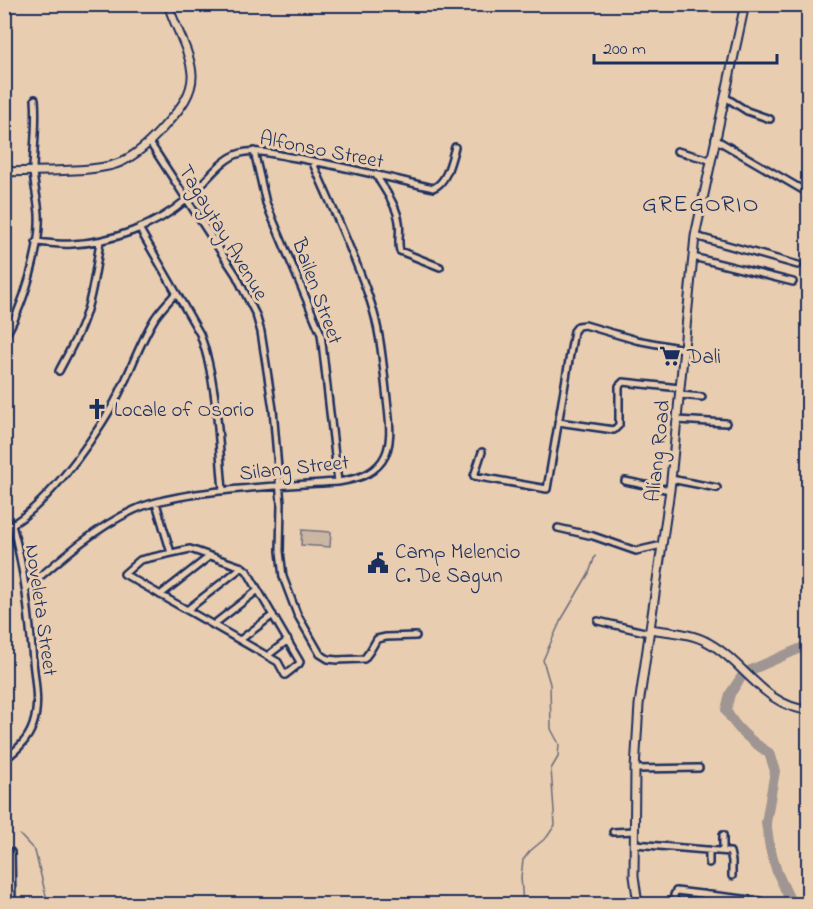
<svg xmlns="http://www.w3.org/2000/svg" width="813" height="909" font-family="'Indie Flower',sans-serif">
	<rect width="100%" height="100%" fill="#e9cdb0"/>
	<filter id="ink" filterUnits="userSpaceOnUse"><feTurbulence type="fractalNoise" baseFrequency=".0167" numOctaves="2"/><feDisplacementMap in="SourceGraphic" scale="12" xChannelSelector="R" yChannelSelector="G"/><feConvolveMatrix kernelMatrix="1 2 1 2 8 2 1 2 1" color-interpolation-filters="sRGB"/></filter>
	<g filter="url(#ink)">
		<path fill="#cbb6a4" stroke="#737281" stroke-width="1.5" d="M302 530 331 532 330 547 301 545Z"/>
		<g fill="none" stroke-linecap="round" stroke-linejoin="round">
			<path stroke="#6a6c7d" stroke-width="1.5" d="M20 835 35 851 47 900 50 904
				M523 904 521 877 523 860 530 851 547 837 555 825 551 769 558 757 559 744 551 729 550 684 543 660 560 622 589 573 595 556"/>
			<path stroke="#9f9592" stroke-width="10" d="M792 904 777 872 770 848 766 823 775 771 769 753C751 741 736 729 726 710L730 694 744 673 808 645"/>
			<defs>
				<path id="minor" d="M725 97 747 111 770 119
					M715 139 808 193
					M150 143 236 275 256 315 261 332 273 409 281 504 280 551 283 577 297 614 320 654 328 659 337 660 364 659 370 651 377 639 386 637 416 636
					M254 151 266 203 321 334 338 482
					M677 151 710 160
					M376 175C384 189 397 206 399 222 401 232 397 241 400 251L440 267
					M139 228 200 334C218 383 218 438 223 490
					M695 236 798 265
					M36 242C48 243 60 245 72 244 112 242 156 226 186 200 202 187 220 158 241 153 256 149 274 154 290 157 338 165 386 177 433 188 447 183 451 160 455 147
					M693 257 793 282
					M4 338C23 308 41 249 39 214 38 199 33 183 33 168 34 145 37 123 35 99
					M59 371C70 350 82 329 88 306 94 285 97 263 100 241
					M680 395 702 397
					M677 420 726 423
					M558 422 614 430 619 425V386L623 382 680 388
					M482 452 474 476 547 489 574 331 578 326 585 325 636 340 684 349
					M671 479 717 488
					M625 481 670 490
					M156 503 171 553
					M558 528 593 536 636 551 662 545
					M4 529C45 509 90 444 113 405 129 377 138 345 155 318 161 309 169 301 176 293
					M190 549 242 567 247 571 300 662 299 664 285 675 278 662 124 574 140 560Z
					M26 589C58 561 96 527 134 510 153 501 175 498 196 494 243 487 290 485 338 482 355 479 371 476 382 461 394 444 389 418 387 399 383 366 381 332 370 300 354 253 332 207 312 161
					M160 595 210 556
					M187 610 242 567
					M598 621 649 633
					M213 625 258 590
					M240 640 273 615
					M267 656 288 640
					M4 760C17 750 28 740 33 725 40 705 35 682 33 661 29 615 25 570 12 525
					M635 769 699 768
					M613 832 635 831
					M723 835V851
					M635 844 730 852 732 861V876
					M4 852H11L12 904
					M709 863V850
					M704 894V904
					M675 904 674 895 676 891 760 901"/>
				<path id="tertiary" d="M4 172C34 170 99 174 123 161 141 152 155 137 168 122 180 109 193 93 192 74 190 50 175 28 168 4
					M650 629C669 632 692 633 709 643 745 663 764 706 808 710
					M638 904 634 876 635 769 639 705 670 490 695 236 745 4"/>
			</defs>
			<use href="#minor" stroke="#1b2f5e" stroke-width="10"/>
			<use href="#tertiary" stroke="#1b2f5e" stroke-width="11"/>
			<use href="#minor" stroke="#e9cdb0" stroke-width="5"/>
			<use href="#tertiary" stroke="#e9cdb0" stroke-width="7"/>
		</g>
	</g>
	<defs>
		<symbol id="supermarket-bare" viewBox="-9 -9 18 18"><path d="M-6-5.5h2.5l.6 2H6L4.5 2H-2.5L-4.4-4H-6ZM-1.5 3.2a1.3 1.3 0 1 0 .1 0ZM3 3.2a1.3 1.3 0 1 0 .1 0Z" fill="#1b2f5e" stroke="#e9cdb0" stroke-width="2.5" paint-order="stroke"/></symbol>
		<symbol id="church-bare" viewBox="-9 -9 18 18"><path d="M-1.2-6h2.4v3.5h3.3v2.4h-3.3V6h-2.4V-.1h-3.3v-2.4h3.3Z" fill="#1b2f5e" stroke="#e9cdb0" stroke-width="2.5" paint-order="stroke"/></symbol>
		<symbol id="civic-bare" viewBox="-9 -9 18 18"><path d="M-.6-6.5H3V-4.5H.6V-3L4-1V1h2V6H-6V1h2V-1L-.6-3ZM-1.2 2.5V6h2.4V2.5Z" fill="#1b2f5e" stroke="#e9cdb0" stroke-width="2.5" paint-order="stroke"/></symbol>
	</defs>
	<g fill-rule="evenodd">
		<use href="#supermarket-bare" x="655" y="341" width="30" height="30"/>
		<use href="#church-bare" x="82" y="394" width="30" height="30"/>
		<use href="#civic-bare" x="363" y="548" width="30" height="30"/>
	</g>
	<g text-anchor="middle" stroke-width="6" stroke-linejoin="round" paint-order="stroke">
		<g font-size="21" fill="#1b2f5e" stroke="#e9cdb0">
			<text transform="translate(322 149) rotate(11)" y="7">Alfonso Street</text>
			<text transform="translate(224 232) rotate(59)" y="7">Tagaytay Avenue</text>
			<text transform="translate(318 291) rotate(70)" y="7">Bailen Street</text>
			<text transform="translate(657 451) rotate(-84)" y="7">Aliang Road</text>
			<text transform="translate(294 467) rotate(-6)" y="7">Silang Street</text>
			<text transform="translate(42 610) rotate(82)" y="7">Noveleta Street</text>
		</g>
		<g font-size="21" fill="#1b2f5e" stroke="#e9cdb0" text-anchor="start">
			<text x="687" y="363">Dali</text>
			<text x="114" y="416">Locale of Osorio</text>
			<text x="395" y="558">Camp Melencio<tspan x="395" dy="24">C. De Sagun</tspan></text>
		</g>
		<g font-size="24" letter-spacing="1.5" fill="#1b2f5e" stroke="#e9cdb0">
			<text x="701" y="211">GREGORIO</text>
		</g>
	</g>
	<rect width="813" height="909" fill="none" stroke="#e9cdb0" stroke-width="24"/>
	<rect x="12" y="12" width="789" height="885" fill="none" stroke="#1b2f5e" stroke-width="2" filter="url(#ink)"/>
	<path d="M594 54v9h183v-9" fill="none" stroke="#1b2f5e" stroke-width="3"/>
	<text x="603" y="54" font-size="18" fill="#1b2f5e" stroke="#e9cdb0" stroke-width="4.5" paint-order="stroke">200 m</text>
</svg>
